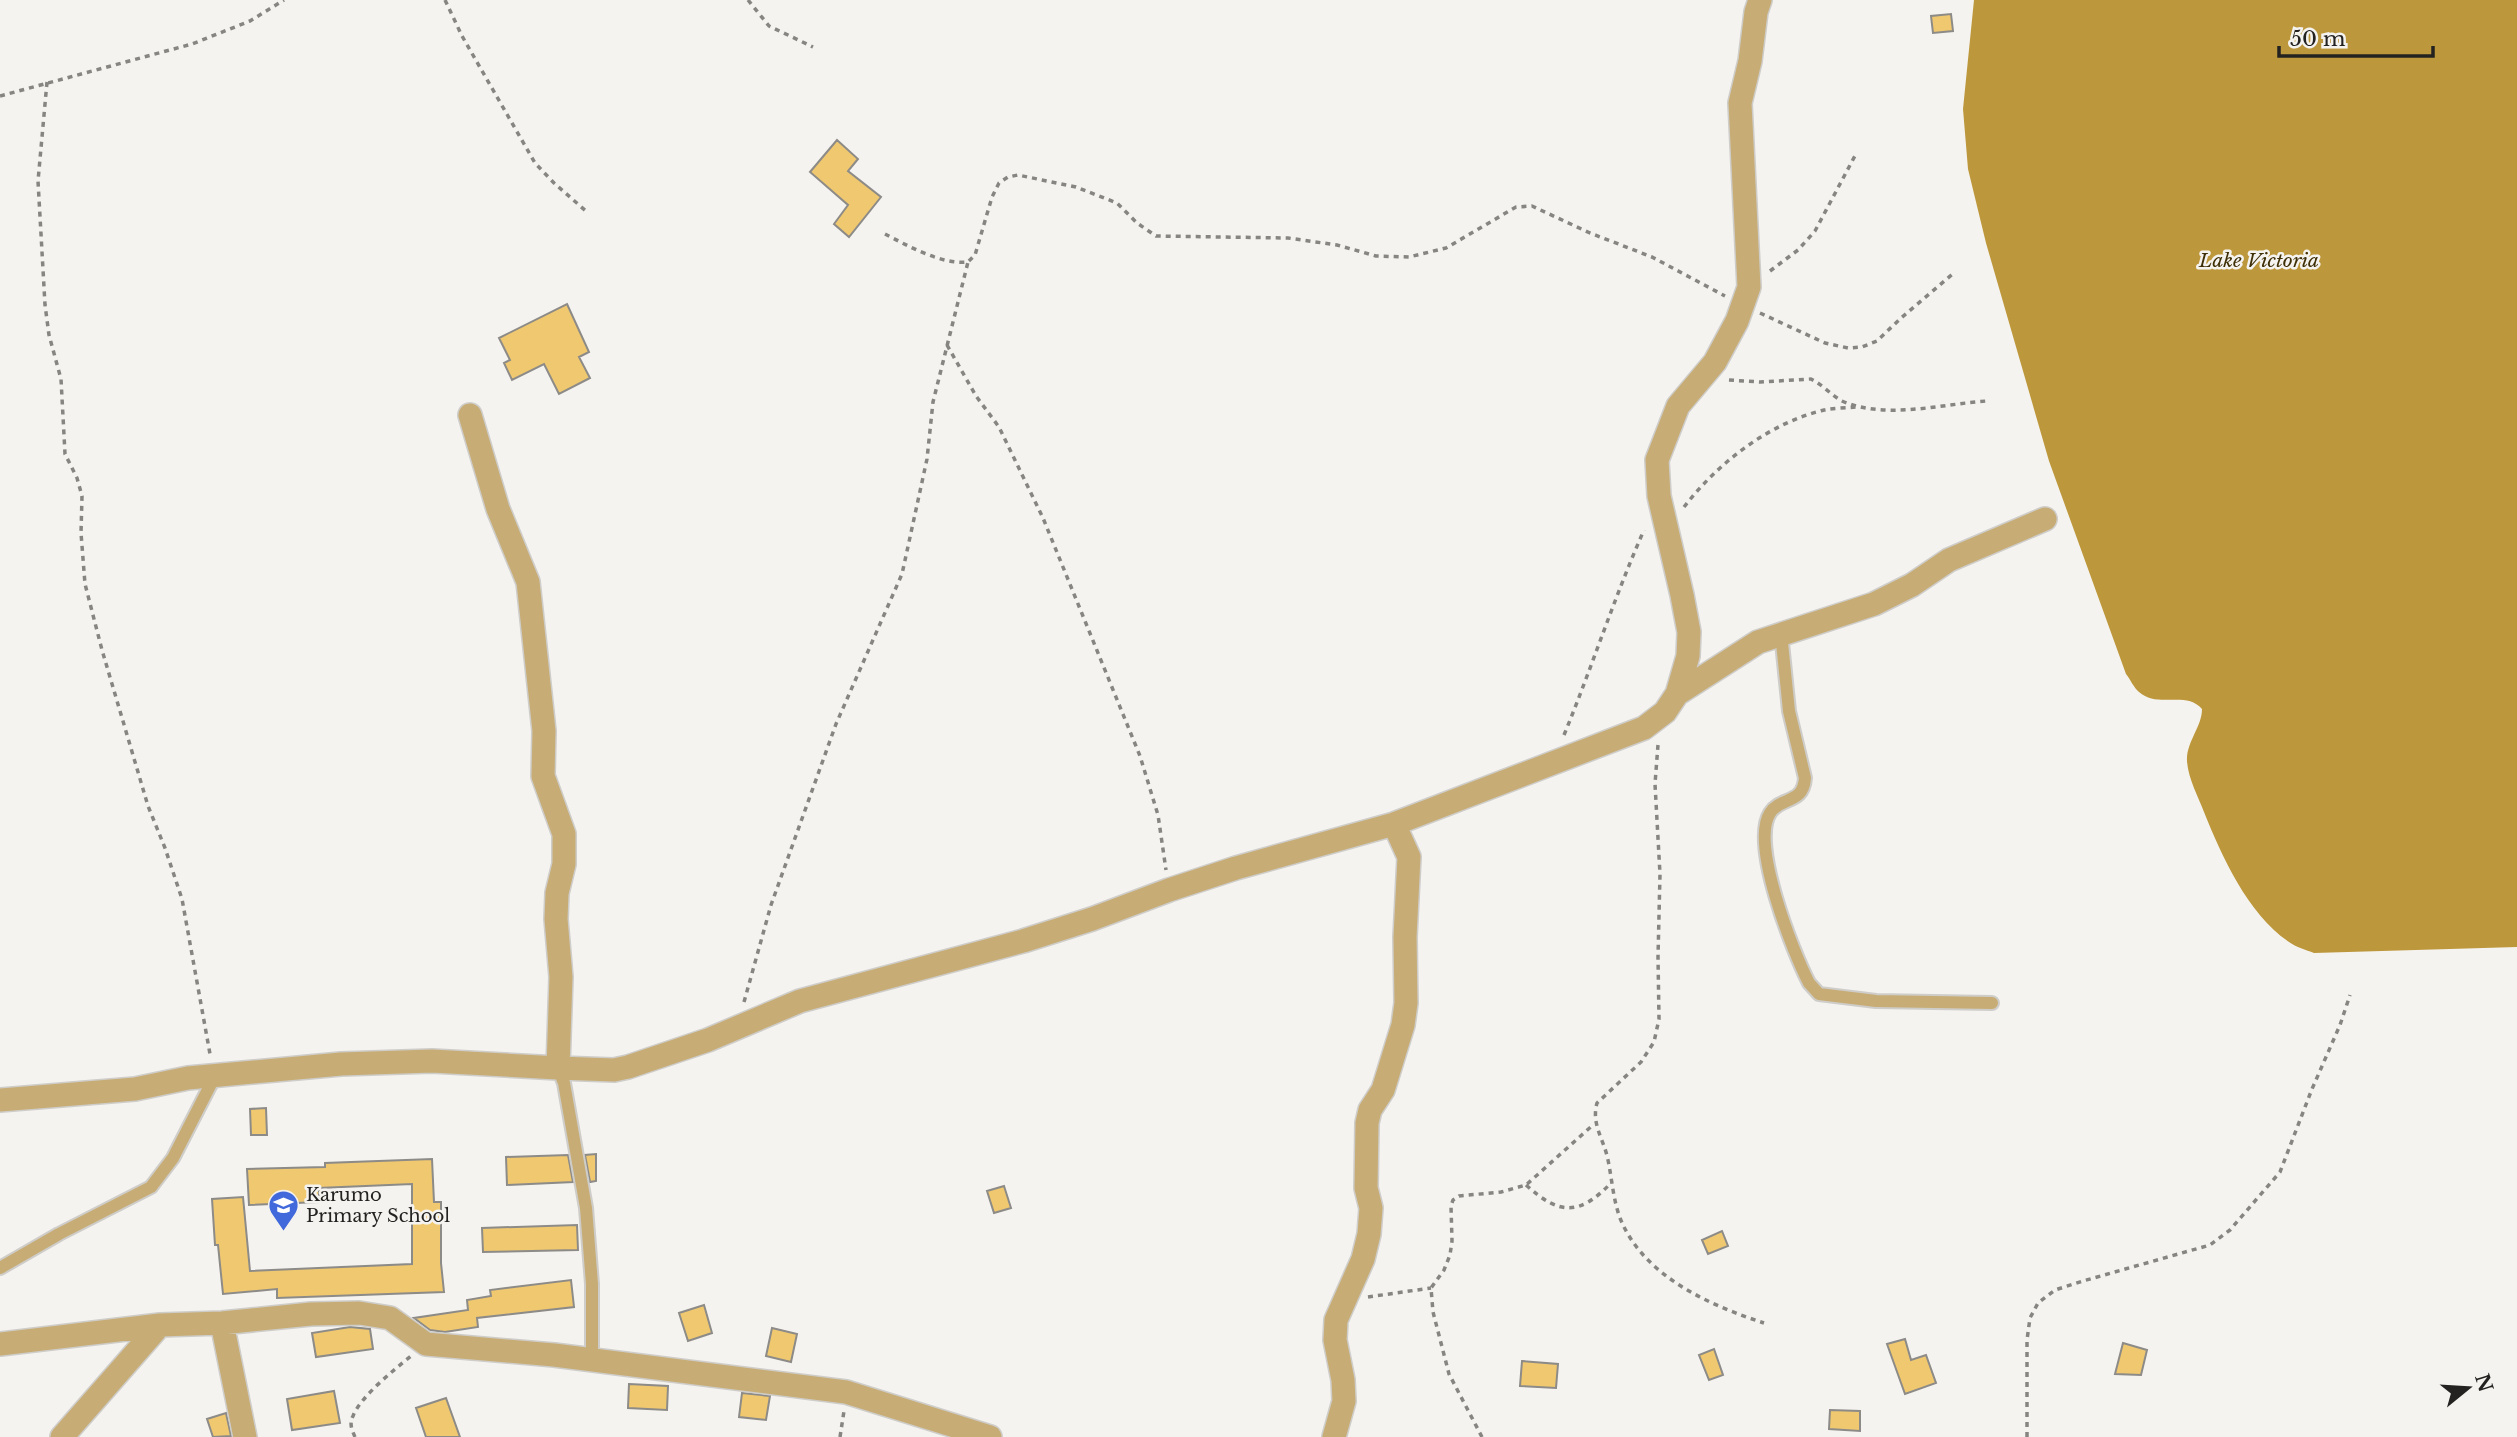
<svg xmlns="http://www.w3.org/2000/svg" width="2517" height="1437" font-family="'Libre Baskerville',serif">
	<rect width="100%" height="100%" fill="#f5f3ef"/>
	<path fill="#bd973b" d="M1974 0H2517V947L2314 953C2306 950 2296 947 2289 942 2248 914 2222 857 2204 812 2198 796 2188 778 2187 761 2186 742 2202 727 2202 709 2186 690 2158 709 2139 692 2134 688 2130 679 2126 674L2049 461 1986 243 1968 169 1963 109Z"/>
	<path fill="#f0c86f" stroke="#8d8b88" stroke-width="2" d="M1951 14 1953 31 1933 33 1931 16Z
		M837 140 858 159 848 171 881 197 849 237 834 224 848 205 810 172Z
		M567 304 589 352 579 357 590 378 559 394 544 364 512 380 504 363 510 360 499 338Z
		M266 1108 267 1135H251L250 1109Z
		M596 1154V1181L590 1182 585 1155Z
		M568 1155 573 1182 507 1185 506 1157Z
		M432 1159 434 1202H441V1263L444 1292 277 1298V1289L223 1294 218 1245H215L212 1199 243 1197 250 1271 412 1264V1184L319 1188V1202L249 1205 247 1169 325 1167V1163Z
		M1004 1186 1011 1208 994 1213 987 1191Z
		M577 1225 578 1250 483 1252 482 1228Z
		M1722 1231 1728 1246 1708 1254 1702 1240Z
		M571 1280 574 1307 477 1318 478 1327 445 1332 430 1330 414 1318 468 1310 467 1300 491 1296 490 1290Z
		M704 1305 712 1333 688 1341 679 1313Z
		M350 1327 370 1329 373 1349 316 1357 312 1333Z
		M772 1328 797 1334 791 1362 766 1356Z
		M1905 1339 1911 1360 1926 1355 1936 1383 1905 1394 1887 1344Z
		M2123 1343 2147 1350 2141 1375 2115 1374Z
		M1714 1349 1723 1375 1709 1380 1699 1355Z
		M1522 1361 1558 1364 1556 1388 1520 1386Z
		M629 1384 668 1386 667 1410 628 1408Z
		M334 1391 340 1423 292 1430 287 1399Z
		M742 1393 770 1396 766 1420 739 1417Z
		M446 1398 460 1437H426L416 1408Z
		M1830 1410 1860 1411V1431L1829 1429Z
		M226 1413 231 1436 213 1437 207 1419Z"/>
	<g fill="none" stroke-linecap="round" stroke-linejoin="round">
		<defs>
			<path id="service" d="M1781 633 1789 711 1805 778C1803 805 1781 796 1770 813 1750 844 1793 952 1809 983L1819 994 1876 1001 1992 1003
				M558 1068 564 1083 586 1208 592 1284V1360
				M0 1268 59 1234 151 1187 173 1158 215 1076"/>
			<path id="minor" d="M470 415 498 509 528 582 544 731 543 776 564 834V864L557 893 556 919 561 977 558 1068
				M1677 694 1758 642 1874 604 1912 585 1949 560 2045 519
				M0 1100 135 1089 188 1078 341 1064 432 1061 558 1068 614 1070 628 1067 708 1040 800 1001 1023 941 1092 919 1169 890 1236 868 1394 824 1644 728 1665 712 1677 694 1688 656 1689 632 1682 595 1659 496 1657 460 1678 406 1715 362 1737 321 1749 287 1740 103 1750 61 1756 12 1760 0
				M222 1323 245 1437
				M0 1344 160 1325 222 1323 311 1314 359 1313 390 1318 426 1344 554 1355 846 1392 990 1437
				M62 1437 160 1325
				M1334 1437 1344 1401 1343 1380 1335 1340 1336 1320 1363 1259 1369 1234 1371 1208 1366 1188 1367 1123 1370 1110 1383 1090 1403 1025 1406 1003 1405 937 1409 857 1394 824"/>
		</defs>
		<use href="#service" stroke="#cfcdca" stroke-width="16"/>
		<use href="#minor" stroke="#cfcdca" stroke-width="26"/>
		<path stroke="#868582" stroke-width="3.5" stroke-dasharray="5 5" stroke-linecap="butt" d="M445 0 462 36 535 163 554 183 587 212
			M748 0 769 26 813 47
			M47 82 38 181 45 305 49 335 61 379 65 454 77 478 82 496 81 533 85 584 102 650 148 806 165 848 182 899 210 1054
			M0 96 192 44 250 21 284 0
			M885 234C908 246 942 265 968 262L975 255 992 197 999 183 1008 177 1018 175 1076 187 1117 203 1137 223 1156 236 1288 238 1337 245 1376 256 1409 257 1446 248 1516 207 1532 206 1590 233 1652 257 1725 296
			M1770 271 1798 250 1815 231 1857 152
			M1760 313 1825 343 1848 348 1862 347 1877 341 1901 318 1955 272
			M947 345 976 396 999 427 1043 518 1140 756 1158 815 1166 870
			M1729 380 1760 382 1811 379C1823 385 1831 395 1842 401 1886 420 1941 404 1987 401
			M1684 507C1718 463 1769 423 1824 410 1834 408 1846 408 1856 407
			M1564 735C1592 667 1614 598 1644 530
			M1658 745 1655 784 1660 874 1658 957 1659 1019 1654 1042 1641 1062 1597 1103C1591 1125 1604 1139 1608 1160 1612 1179 1613 1199 1620 1218 1643 1276 1709 1305 1764 1323
			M744 1002 771 905 836 724 902 574 927 459 933 402 968 262
			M1526 1185C1559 1215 1579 1216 1610 1184
			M1368 1297 1431 1288
			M355 1437C352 1430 349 1424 353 1416 361 1396 394 1370 411 1356
			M840 1437 844 1411
			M1482 1437 1449 1374 1433 1312 1431 1288 1444 1270 1450 1255 1452 1241 1451 1206 1453 1200 1459 1196 1501 1192 1526 1185 1594 1124
			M2027 1437V1340L2030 1318 2038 1303 2055 1290 2083 1281 2210 1245 2230 1230 2280 1172 2312 1089 2340 1025 2350 995"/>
		<use href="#service" stroke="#c7ad75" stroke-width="12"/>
		<use href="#minor" stroke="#c7ad75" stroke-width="23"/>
	</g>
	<defs>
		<symbol id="school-pin" viewBox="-11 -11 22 30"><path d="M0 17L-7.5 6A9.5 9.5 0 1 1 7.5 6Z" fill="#4169db" stroke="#f5f3ef"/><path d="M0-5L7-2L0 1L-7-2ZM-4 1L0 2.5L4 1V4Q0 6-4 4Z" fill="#fff"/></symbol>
	</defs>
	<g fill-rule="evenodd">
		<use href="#school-pin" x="266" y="1188" width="35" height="47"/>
	</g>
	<g text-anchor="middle" stroke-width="5" stroke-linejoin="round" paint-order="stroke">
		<g font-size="18" fill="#232221" stroke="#f5f3ef" text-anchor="start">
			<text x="306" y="1201">Karumo<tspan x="306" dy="21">Primary School</tspan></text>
		</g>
		<g font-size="19" font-style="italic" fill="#3f2f07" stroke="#f5f3ef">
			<text x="2259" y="267">Lake Victoria</text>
		</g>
	</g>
	<g transform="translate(2468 1388) rotate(72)" stroke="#f5f3ef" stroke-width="5" paint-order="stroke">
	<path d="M0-5L12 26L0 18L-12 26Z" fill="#232221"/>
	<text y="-10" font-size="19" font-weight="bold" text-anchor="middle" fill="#232221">N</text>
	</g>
	<path d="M2279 46v10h154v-10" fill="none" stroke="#232221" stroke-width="3.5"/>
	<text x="2290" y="46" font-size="21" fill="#232221" stroke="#f5f3ef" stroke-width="5" paint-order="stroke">50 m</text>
</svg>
